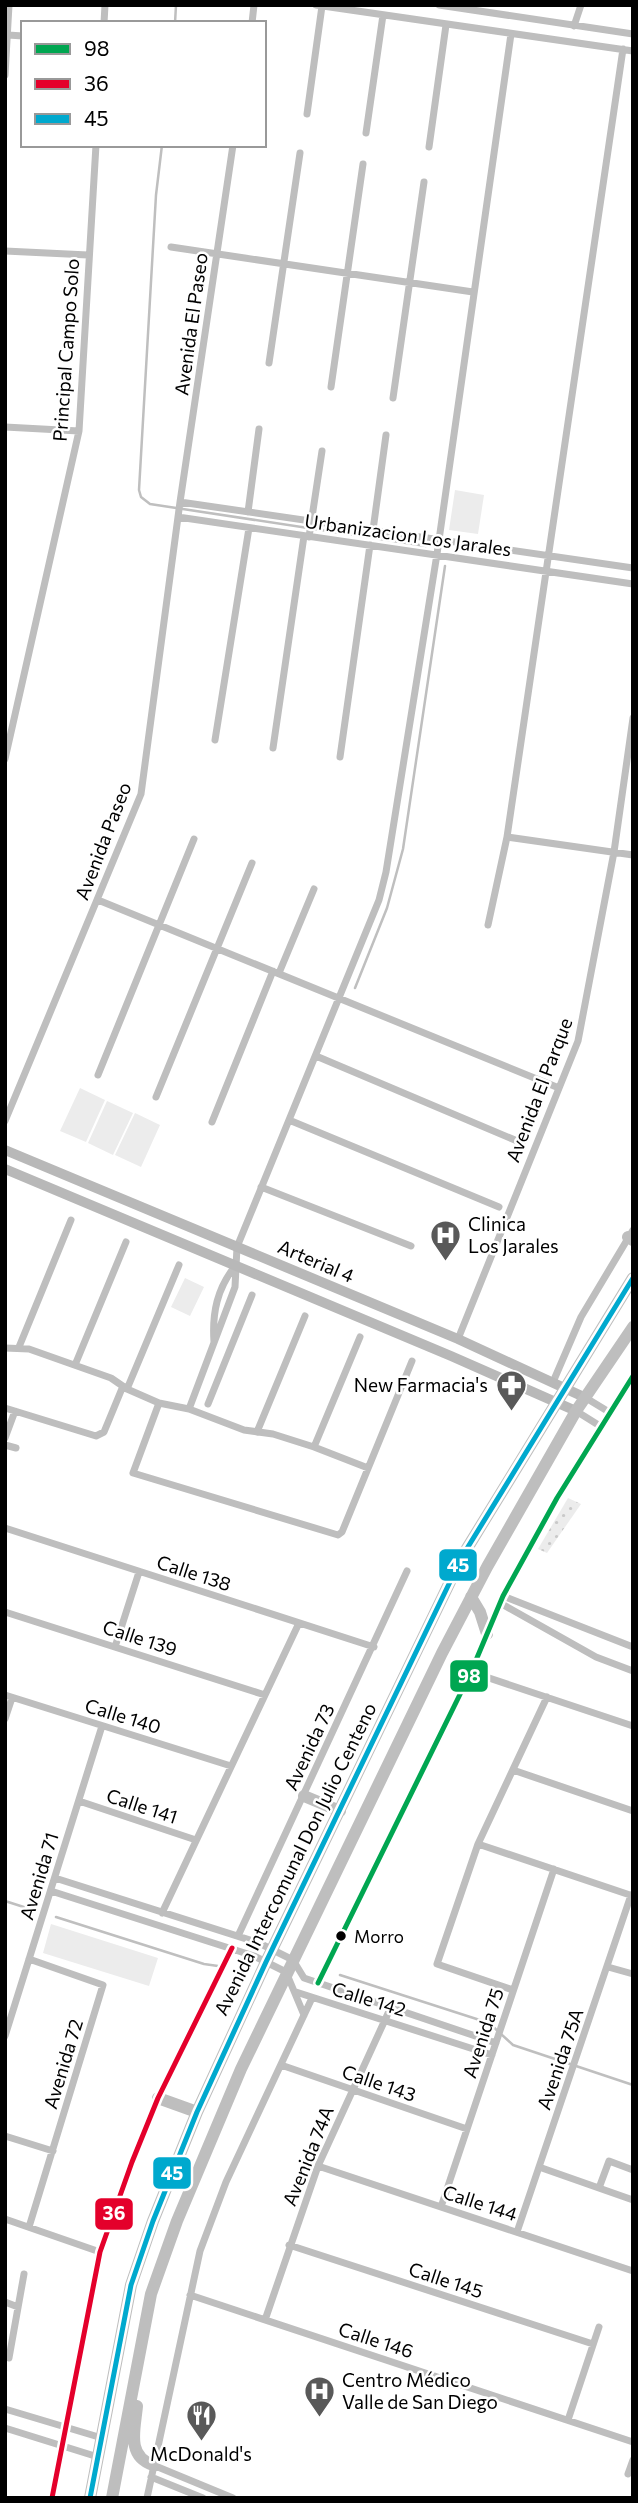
<svg xmlns="http://www.w3.org/2000/svg" width="638" height="2503" font-family="Commissioner,sans-serif">
	<defs>
		<pattern id="grass-dots" width="8" height="8" patternUnits="userSpaceOnUse" patternTransform="scale(1.75)"><rect width="8" height="8" fill="#ececec"/><path d="M2 2h.1M6 6h.1" fill="none" stroke="#c9c9c9" stroke-width="1.8" stroke-linecap="round"/></pattern>
	</defs>
	<rect width="100%" height="100%" fill="#fff"/>
	<path fill="url(#grass-dots)" d="M568 1498 581 1504 547 1553 538 1549Z"/>
	<path fill="#ececec" d="M455 490 484 495 478 534 449 530Z
		M80 1088 105 1100 86 1142 60 1131Z
		M107 1101 133 1113 113 1155 88 1143Z
		M135 1113 160 1125 141 1167 115 1155Z
		M185 1278 204 1287 190 1316 171 1307Z
		M51 1924 158 1958 149 1986 43 1953Z"/>
	<g fill="none" stroke-linecap="round" stroke-linejoin="round">
		<path stroke="#bfbfbf" stroke-width="2.5" d="M175 23 176 5
			M162 145 156 195 139 490 141 497 150 504 426 546
			M355 988 387 908 403 849 445 566
			M5 1901 30 1909
			M56 1917 204 1964 218 1966
			M340 1975 489 2023 513 2045 633 2085"/>
		<path stroke="#bebebe" stroke-width="7" d="M316 5 633 51
			M439 5 633 34
			M104 23 105 5
			M252 23 254 5
			M574 26 581 5
			M8 35 23 36
			M5 75 9 5
			M307 114 322 6
			M366 133 383 15
			M429 147 446 25
			M171 247 473 292
			M5 251 88 255
			M269 363 300 153
			M331 387 363 164
			M393 398 424 182
			M5 427 79 431
			M180 502 633 568
			M248 512 259 429
			M178 517 633 584
			M373 530 386 435
			M309 537 322 451
			M215 740 249 528
			M273 748 304 536
			M340 757 370 545
			M5 759 79 431 96 145
			M507 837 633 855
			M98 900 559 1088
			M488 925 507 837 623 49
			M279 973 314 889
			M316 1056 522 1143
			M98 1075 194 839
			M156 1097 252 863
			M289 1120 499 1207
			M5 1121 141 794 180 502 233 145
			M212 1122 273 971
			M261 1187 411 1246
			M458 1339 578 1041 614 852 633 718
			M214 1342C212 1313 217 1288 236 1265
			M19 1347 71 1220
			M5 1348 29 1349 111 1378 127 1389 159 1403 189 1409 244 1430 273 1434 314 1447 368 1468
			M75 1365 126 1242
			M553 1382 581 1317 633 1230
			M127 1389 179 1265
			M586 1398 609 1412
			M159 1403 133 1473 338 1535 342 1532 412 1361
			M208 1404 252 1295
			M5 1408 96 1436 104 1432 123 1386
			M189 1409 235 1287 237 1247 379 900 386 872 437 554 511 34
			M576 1411 600 1426
			M257 1432 305 1316
			M5 1438 15 1411
			M5 1445 16 1448
			M314 1447 360 1337
			M5 1528 374 1647
			M503 1596 633 1647
			M500 1603 596 1657 633 1671
			M5 1612 265 1695
			M115 1647 139 1572
			M471 1672 633 1726
			M5 1695 231 1766
			M5 1719 12 1698
			M513 1770 633 1811
			M79 1801 196 1840
			M478 1844 633 1896
			M55 1878 259 1943 293 1960 304 1978 496 2043
			M51 1891 254 1956 286 1972 304 2015
			M162 1913 299 1623
			M238 1936 407 1571
			M608 1967 633 1974
			M318 1983 471 1672 503 1596 557 1498 633 1376
			M513 1990 437 1964 478 1844 547 1697
			M296 1992 492 2055
			M5 2036 102 1726
			M281 2065 467 2129
			M5 2136 53 2151
			M318 2166 633 2271
			M539 2167 633 2200
			M599 2188 609 2161 633 2170
			M441 2207 554 1869
			M5 2219 100 2252
			M29 2227 103 1985 29 1959
			M517 2232 631 1895
			M289 2245 593 2344
			M190 2295 633 2442
			M5 2302 18 2307
			M265 2320 318 2166 390 2009
			M9 2358 24 2274
			M5 2409 102 2438
			M568 2420 599 2327
			M5 2428 98 2457
			M153 2465 233 2498
			M628 2474 633 2460
			M151 2477 203 2498
			M52 2498 100 2252 132 2162 158 2098 232 1948
			M147 2498 200 2251 226 2182 312 1998"/>
		<path stroke="#b8b8b8" stroke-width="10" d="M5 1150 458 1339 586 1398
			M5 1169 451 1356 576 1411"/>
		<path stroke="#bebebe" stroke-width="12" d="M628 1237 633 1240
			M471 1597 480 1612 487 1634
			M304 1796 340 1811
			M158 2098 197 2112
			M137 2406C135 2429 126 2456 153 2465
			M90 2498 131 2285 153 2221 197 2112 266 1962 463 1555 633 1278
			M112 2498 151 2294 177 2221 241 2069 442 1653 487 1567 576 1411 633 1327"/>
		<defs>
			<path id="bus-1" d="M318 1983 471 1672 503 1596 557 1498 633 1376"/>
			<path id="bus-2" d="M52 2498 100 2252 132 2162 158 2098 232 1948"/>
			<path id="bus-3" d="M90 2498 131 2285 153 2221 197 2112 266 1962 463 1555 633 1278"/>
		</defs>
		<use href="#bus-1" stroke="#fff" stroke-width="10"/>
		<use href="#bus-2" stroke="#fff" stroke-width="10"/>
		<use href="#bus-3" stroke="#fff" stroke-width="10"/>
		<use href="#bus-1" stroke="#00a651" stroke-width="5"/>
		<use href="#bus-2" stroke="#e4002b" stroke-width="5"/>
		<use href="#bus-3" stroke="#00a9ce" stroke-width="5"/>
	</g>
	<defs>
		<symbol id="hospital-pin" viewBox="-11 -11 22 30"><path d="M0 17L-7.5 6A9.5 9.5 0 1 1 7.5 6Z" fill="#595959" stroke="#fff"/><path d="M-5-5h3v3.5h4V-5h3V5h-3V1.5h-4V5h-3Z" fill="#fff"/></symbol>
		<symbol id="pharmacy-pin" viewBox="-11 -11 22 30"><path d="M0 17L-7.5 6A9.5 9.5 0 1 1 7.5 6Z" fill="#595959" stroke="#fff"/><path d="M-2-6h4v4h4v4h-4v4h-4v-4h-4v-4h4Z" fill="#fff"/></symbol>
		<symbol id="restaurant-pin" viewBox="-11 -11 22 30"><path d="M0 17L-7.5 6A9.5 9.5 0 1 1 7.5 6Z" fill="#595959" stroke="#fff"/><path d="M-5-6h1v4h1v-4h1v4h1v-4h1v5L-1.5 .5V6h-2V.5L-5-1ZM5-6V6H3V1.5H1.5Q1.5-4 5-6Z" fill="#fff"/></symbol>
	</defs>
	<g fill-rule="evenodd">
		<use href="#hospital-pin" x="428" y="1218" width="35" height="47"/>
		<use href="#pharmacy-pin" x="494" y="1368" width="35" height="47"/>
		<use href="#hospital-pin" x="302" y="2374" width="35" height="47"/>
		<use href="#restaurant-pin" x="184" y="2398" width="35" height="47"/>
	</g>
	<circle fill="#000" stroke="#fff" stroke-width="2.5" cx="341" cy="1936" r="6"/>
	<g text-anchor="middle" stroke-width="5" stroke-linejoin="round" paint-order="stroke">
		<g font-size="17" fill="#000" stroke="#fff" text-anchor="start">
			<text x="354" y="1943">Morro</text>
		</g>
		<g font-size="19" fill="#000" stroke="#fff">
			<text transform="translate(191 324) rotate(-82)" y="7">Avenida El Paseo</text>
			<text transform="translate(66 350) rotate(-86)" y="7">Principal Campo Solo</text>
			<text transform="translate(408 535) rotate(8)" y="7">Urbanizacion Los Jarales</text>
			<text transform="translate(103 841) rotate(-69)" y="7">Avenida Paseo</text>
			<text transform="translate(539 1090) rotate(-69)" y="7">Avenida El Parque</text>
			<text transform="translate(316 1261) rotate(23)" y="7">Arterial 4</text>
			<text transform="translate(194 1573) rotate(18)" y="7">Calle 138</text>
			<text transform="translate(140 1638) rotate(18)" y="7">Calle 139</text>
			<text transform="translate(123 1716) rotate(17)" y="7">Calle 140</text>
			<text transform="translate(309 1747) rotate(-65)" y="7">Avenida 73</text>
			<text transform="translate(142 1806) rotate(18)" y="7">Calle 141</text>
			<text transform="translate(295 1859) rotate(-64)" y="7">Avenida Intercomunal Don Julio Centeno</text>
			<text transform="translate(39 1876) rotate(-73)" y="7">Avenida 71</text>
			<text transform="translate(369 1999) rotate(17)" y="7">Calle 142</text>
			<text transform="translate(483 2033) rotate(-72)" y="7">Avenida 75</text>
			<text transform="translate(560 2059) rotate(-71)" y="7">Avenida 75A</text>
			<text transform="translate(63 2064) rotate(-73)" y="7">Avenida 72</text>
			<text transform="translate(379 2083) rotate(19)" y="7">Calle 143</text>
			<text transform="translate(308 2156) rotate(-68)" y="7">Avenida 74A</text>
			<text transform="translate(480 2203) rotate(18)" y="7">Calle 144</text>
			<text transform="translate(446 2280) rotate(18)" y="7">Calle 145</text>
			<text transform="translate(376 2340) rotate(18)" y="7">Calle 146</text>
		</g>
		<g font-size="19" fill="#000" stroke="#fff" text-anchor="start">
			<text x="468" y="1231">Clinica<tspan x="468" dy="22">Los Jarales</tspan></text>
			<text x="488" y="1392" text-anchor="end">New Farmacia's</text>
			<text x="342" y="2387">Centro Médico<tspan x="342" dy="22">Valle de San Diego</tspan></text>
			<text x="201" y="2461" text-anchor="middle">McDonald's</text>
		</g>
	</g>
	<g stroke="#fff" stroke-width="2.5">
		<rect x="438" y="1548" width="40" height="34" rx="7" fill="#00a9ce"/>
		<rect x="449" y="1659" width="40" height="34" rx="7" fill="#00a651"/>
		<rect x="152" y="2156" width="40" height="34" rx="7" fill="#00a9ce"/>
		<rect x="94" y="2197" width="40" height="34" rx="7" fill="#e4002b"/>
	</g>
	<g font-size="19" text-anchor="middle" font-weight="bold" fill="#fff">
		<text x="458" y="1572">45</text>
		<text x="469" y="1683">98</text>
		<text x="172" y="2180">45</text>
		<text x="114" y="2220">36</text>
	</g>
	<rect width="638" height="2503" fill="none" stroke="#000000" stroke-width="14"/>
	<rect x="21" y="21" width="245" height="126" fill="#ffffff" stroke="#999999" stroke-width="2"/>
	<rect x="35" y="44" width="35" height="10" fill="#00a651" stroke="#999999" stroke-width="2"/>
	<text x="84" y="56" font-size="21" fill="#000000">98</text>
	<rect x="35" y="79" width="35" height="10" fill="#e4002b" stroke="#999999" stroke-width="2"/>
	<text x="84" y="91" font-size="21" fill="#000000">36</text>
	<rect x="35" y="114" width="35" height="10" fill="#00a9ce" stroke="#999999" stroke-width="2"/>
	<text x="84" y="126" font-size="21" fill="#000000">45</text>
</svg>
